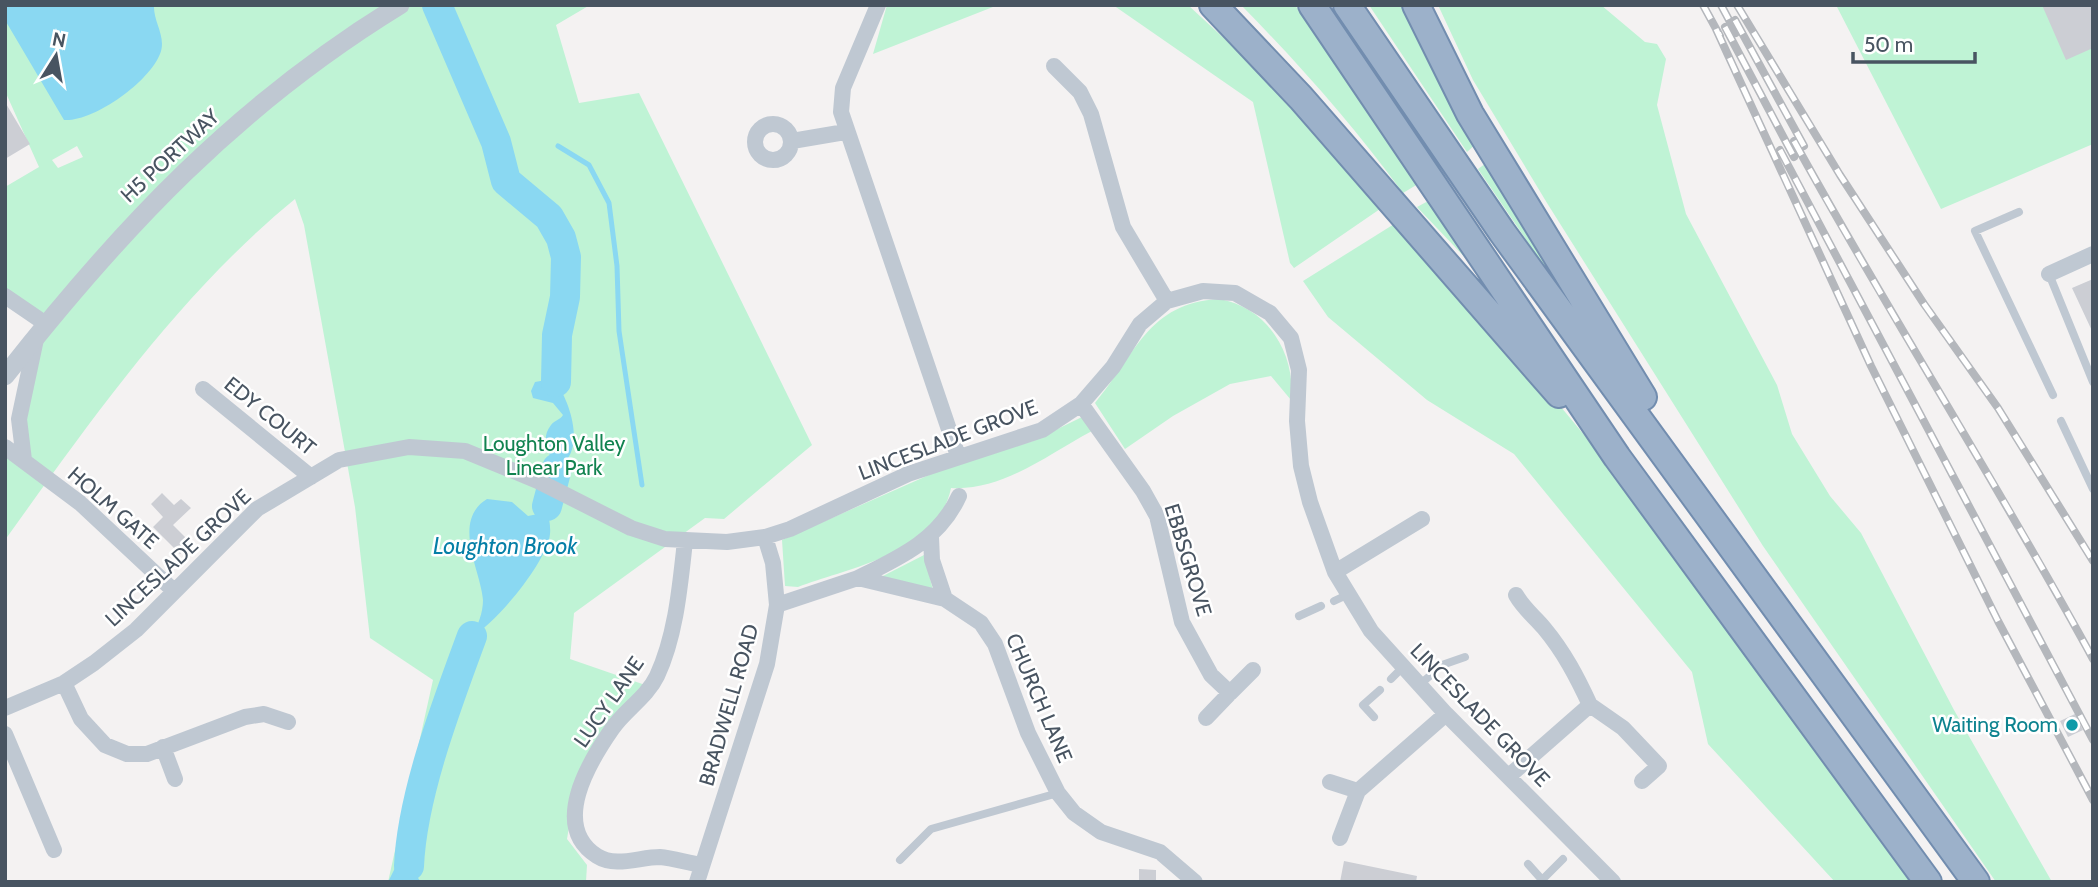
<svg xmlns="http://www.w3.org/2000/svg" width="2098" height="887" font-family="Cabin,sans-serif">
	<rect width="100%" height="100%" fill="#f4f2f2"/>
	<path fill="#bff3d5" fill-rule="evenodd" d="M5 5H434L440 13 437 5H590L556 25 579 103 639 93 812 445 724 519 705 518 574 613 570 659 651 687 613 727 571 815 567 839 587 865 586 882H388L433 680 370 638 355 507 304 225 295 199C179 294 92 419 5 540V447L23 459 19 419 46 324 5 296V187L39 167 5 91ZM77 146 83 157 58 168 52 160Z
		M887 5H998L873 54Z
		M1113 5H1188L1281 91 1380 209 1294 268 1290 263 1253 102Z
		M1241 5H1295L1418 184 1403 193C1353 125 1300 65 1241 5Z
		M1369 5H1405L1478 142 1467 152Z
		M1438 5H1601L1645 42 1657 44 1666 59 1657 105 1686 214 1777 385 1792 434 1830 496 1861 533 1954 710 2052 882H1996L1763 546 1547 203 1473 80Z
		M1836 5H2093V144L1941 209Z
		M1489 161 1553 265 1546 269 1478 169Z
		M1430 200 1492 286 1417 207Z
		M1399 221 1507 342 1585 436 1917 882H1835L1708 744 1692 672 1514 454 1427 400 1328 317 1303 281Z
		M1219 299C1267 307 1296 353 1291 400L1271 376 1230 384 1173 416 1125 449 1095 403C1134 356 1149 302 1219 299Z
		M1082 417 1092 431C1048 454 1004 491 951 488 938 553 851 567 798 587L785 586 782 540 947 467 1033 441Z
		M924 555 933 590 881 577Z"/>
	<path fill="#8ad8f2" d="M5 5H154C153 22 167 37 160 54 149 82 94 122 64 120L5 20Z
		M546 380 556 382C571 404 587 452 557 468 550 456 539 440 551 425 555 420 560 420 563 415L553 403 533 398 531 391 535 382Z
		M487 499 512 502 528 516 538 514 542 506H547C548 515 551 525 550 534 548 560 496 624 472 636 478 625 483 613 483 600 481 571 451 521 487 499Z
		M409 866 421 882H388L395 868Z"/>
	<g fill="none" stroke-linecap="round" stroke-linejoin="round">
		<path stroke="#8ad8f2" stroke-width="5" d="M558 146 589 165 609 203 617 266 619 331 642 485"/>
		<path stroke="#8ad8f2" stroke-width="30" d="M437 5 496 142 506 181 549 217 561 238 566 257 565 297 557 335 556 382
			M547 506 557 468
			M409 866C412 795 447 704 472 636"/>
	</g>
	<path fill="#ccced4" d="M2042 5H2093V48L2066 60Z
		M5 102 30 144 5 159Z
		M2093 279V333L2072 288Z
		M162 493 174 505 181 499 191 508 173 525 191 543 180 554 153 527 163 517 151 504Z
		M2075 714 2083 730 2068 737 2060 721Z
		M1344 861 1417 876 1416 882H1340Z
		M1139 869 1156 870V882H1139Z"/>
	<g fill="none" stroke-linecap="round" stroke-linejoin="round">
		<defs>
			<path id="trunk" d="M1213 5 1301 98 1559 394
				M1312 5 1617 457 1928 882
				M1347 5 1502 232 1976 882
				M1416 5 1470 114 1643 397"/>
		</defs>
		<use href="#trunk" stroke="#728daf" stroke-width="30"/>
		<path stroke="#bfc8d2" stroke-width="8" d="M2019 212 1975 231 2053 395
			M2049 274 2093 382
			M2061 421 2093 489
			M1334 601 1349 594
			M1299 616 1321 606
			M1442 665 1465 657
			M1391 679 1403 667
			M1419 685 1431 675
			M1374 717 1363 705 1380 690
			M900 860 931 829 1058 793
			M1528 864 1544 882
			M1542 880 1563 859"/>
		<path stroke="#bfc8d2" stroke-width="16" d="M878 5 843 88 841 112 958 456
			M1054 66 1080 92 1091 114 1123 227 1167 301
			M755 142a18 18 0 1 1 36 0a18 18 0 1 1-36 0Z
			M792 141 845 132
			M2049 274 2093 254
			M5 296 46 324
			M203 389 311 477
			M1081 404 1143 491 1157 516 1182 622 1211 675 1230 693 1253 670
			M5 447 80 503 173 590
			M24 460 19 419 36 339
			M931 537 932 560 945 599
			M685 541C680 586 676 635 657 676 647 697 625 710 612 729 589 762 550 826 597 856 616 868 639 857 660 857 673 858 688 863 702 865
			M1335 572 1422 519
			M858 578C899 558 939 540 959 496
			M1516 595C1524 609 1534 616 1544 628 1564 652 1577 677 1590 705
			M777 605 858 578 945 599 981 623 995 644 1028 733 1058 793 1074 813 1101 832 1160 852 1195 882
			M64 683 81 719 105 745 127 754H147L245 717 264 714 288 722
			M5 708 64 683 94 663 136 630 257 509 339 460 409 447 465 451 538 481 631 528 665 539 727 542 765 537 790 529 908 474 1042 430 1081 404 1113 367 1140 324 1167 301 1203 291 1235 293 1270 313 1291 338 1299 370 1297 421 1301 466 1310 502 1335 572 1371 631 1446 714 1613 882
			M1206 718 1230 693
			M5 734 54 850
			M163 747 175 779
			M1509 776 1590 705 1623 728 1659 766 1642 781
			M1330 782 1358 791
			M1340 838 1358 791 1446 714
			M697 882 767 664 777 605 773 563 765 537"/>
		<path stroke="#bfc8d2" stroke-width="19" d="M5 376C122 227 237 105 400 5"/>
		<use href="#trunk" stroke="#9cb1ca" stroke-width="26"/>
		<defs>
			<path id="rail" d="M1703 5 1720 36
				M1721 5 1736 33
				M1737 5 1840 175 1924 304 1998 408 2093 561
				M1735 20 1804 146
				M1725 27 1794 157
				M1716 29 1871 366 1998 621 2093 800
				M1794 141C1890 316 1998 484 2093 659
				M1780 150 2093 740"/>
		</defs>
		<use href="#rail" stroke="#b4b7bc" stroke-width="8"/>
		<use href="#rail" stroke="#fff" stroke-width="5" stroke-dasharray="16" stroke-linecap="butt"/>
	</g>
	<circle fill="#0f9aa8" stroke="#fff" stroke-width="2.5" cx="2072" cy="725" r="7"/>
	<g text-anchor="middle" stroke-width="5" stroke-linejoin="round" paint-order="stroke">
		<g font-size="21" fill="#485461" stroke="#fff">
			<text transform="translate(170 156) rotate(-43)" y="7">H5 PORTWAY</text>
			<text transform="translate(270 416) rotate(39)" y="7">EDY COURT</text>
			<text transform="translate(948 440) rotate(-21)" y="7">LINCESLADE GROVE</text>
			<text transform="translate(113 508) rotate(41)" y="7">HOLM GATE</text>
			<text transform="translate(178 558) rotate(-43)" y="7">LINCESLADE GROVE</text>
			<text transform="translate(1188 560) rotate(73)" y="7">EBBSGROVE</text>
			<text transform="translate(1039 698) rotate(67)" y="7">CHURCH LANE</text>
			<text transform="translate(609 702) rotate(-55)" y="7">LUCY LANE</text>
			<text transform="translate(729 705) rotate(-74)" y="7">BRADWELL ROAD</text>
			<text transform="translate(1480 715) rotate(46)" y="7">LINCESLADE GROVE</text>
		</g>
		<g font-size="21" fill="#128350" stroke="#fff">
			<text x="554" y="451">Loughton Valley<tspan x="554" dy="24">Linear Park</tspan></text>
		</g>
		<g font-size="21" fill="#0d838f" stroke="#fff" text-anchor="end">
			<text x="2058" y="732">Waiting Room</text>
		</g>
		<g font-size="23" font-style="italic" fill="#057fa7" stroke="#fff">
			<text x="505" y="554">Loughton Brook</text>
		</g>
	</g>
	<rect width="2098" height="887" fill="none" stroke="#485461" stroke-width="14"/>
	<g transform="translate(56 56) rotate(11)" stroke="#ffffff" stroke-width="5" paint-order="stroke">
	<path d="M0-5L12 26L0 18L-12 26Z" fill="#485461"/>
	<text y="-10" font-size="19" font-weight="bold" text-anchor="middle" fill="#485461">N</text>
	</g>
	<path d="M1853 52v10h122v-10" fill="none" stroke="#485461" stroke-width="3.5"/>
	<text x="1864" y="52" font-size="21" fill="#485461" stroke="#ffffff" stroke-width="5" paint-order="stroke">50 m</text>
</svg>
